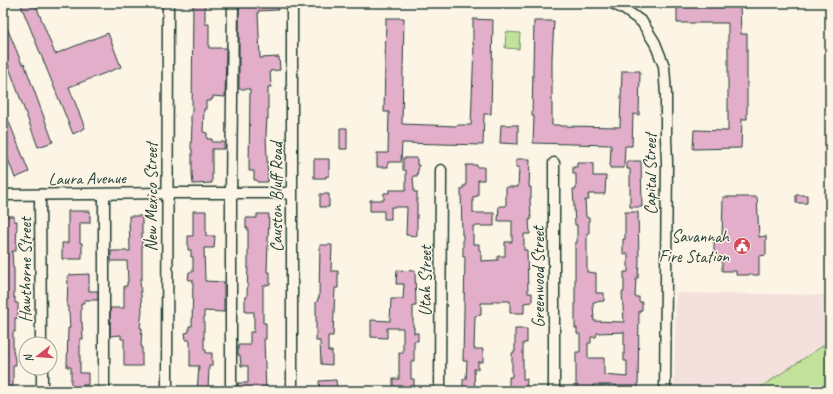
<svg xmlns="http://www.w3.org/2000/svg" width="833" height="394" font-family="Caveat,sans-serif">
	<rect width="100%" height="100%" fill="#fcf5e5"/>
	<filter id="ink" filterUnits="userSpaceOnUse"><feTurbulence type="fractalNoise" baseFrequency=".025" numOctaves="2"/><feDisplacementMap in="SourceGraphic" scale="8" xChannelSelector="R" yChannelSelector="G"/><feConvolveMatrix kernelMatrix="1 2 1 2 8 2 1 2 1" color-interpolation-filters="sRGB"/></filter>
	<g filter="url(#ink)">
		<path fill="#f4e0dd" d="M827 173H830V391H674L676 293 826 295Z"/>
		<path fill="#c2e29b" stroke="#709068" d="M506 32 520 33 519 49 505 48Z
			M830 341V391H755Z"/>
		<path fill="#e2aeca" stroke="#1f3d34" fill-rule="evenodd" d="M20 3H35L55 54 108 33 121 67 69 87 85 128 73 134Z
			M193 3H204V5H205V24H209V48H226L225 97 213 96V99H211V101H206V109H204L203 132 207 133V139H212V142H224V149H212V183L193 184 192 175V149H191L192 123H191V114H192Z
			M239 3H278V10L258 11 260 58 279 57 280 70 270 71 271 87H268V119L267 118 266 135 268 182H257V180H254V171H249L250 89H239Z
			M677 4H740L741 34H747V119H742L741 148 693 149 694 130 728 131V23H677Z
			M3 18 22 64 24 63 53 142 38 147 7 62 6 63 3 56Z
			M386 18H404L402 124 457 126V125H471L474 45H473V19L493 20 491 114H484L483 145 402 143 401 162H388V167H377V153H388L389 112H384Z
			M534 21H554L552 58V125H560V126L620 127 622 71H640L639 115 633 114 632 146H625L624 168H610L611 145 533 143 534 116H532Z
			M3 107 29 172 15 178 3 146Z
			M501 125H518V144L500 143Z
			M340 128H347V149H340Z
			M403 158H417V165H419L417 176H413L414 192H417V236L406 235 407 207H391V219H384V211H370V200H384V193H389V190H406V170H403Z
			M314 159H329V176H326V178H314Z
			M516 159H530L529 187H531V198H530L531 220H529L530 234H524V250H527L528 293H532V302L524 303V313H510V301H493V303H481V315L475 316 474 349H483V362H478V369H474L475 391H463V379H466L467 361H463L465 257H463V235H462L461 189H463V186H466V165H477V167H484V180H478V196L473 197V213H494V226H473V244H479V250H481V261L498 260V256H505V242H512V221H498L499 206H506V187H518L519 167H516Z
			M627 161H641L642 207H630V169H627Z
			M577 163H593V176H606L605 194H588L589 200H585L586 217 589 218V233H587V272L596 273V293H604V301L593 302 594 321 624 322 622 292H624V272H628V254H623V239H625V212H638L639 262 638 278H636L635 297H639V302H642V310L639 311 638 391H627V389H616V385H593V391H576V352H580V334H577V328H575V243H577V225H575L573 189H576V174H573V167H577ZM624 332V361H627V377L604 375V358H588V343H591V337H596L597 333Z
			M320 194H329V207H320Z
			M796 195H807V203H796Z
			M723 197H757L759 237 766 236V255L759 256V275H736V271H722V256L714 255V238H722Z
			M68 211H90V223H80V243H82V259H62V243H68Z
			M193 211H206V236H215L214 248H204L205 281 224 282V312L204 311V350H206V353H212V366H209L208 391H197L199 366H190V340H186L185 333 189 332V326H192L193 280H188L189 272H193V257H191V250H188V236H193Z
			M257 214H269L267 272H270V284L263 286V323H266V339H264L266 391H238V383H248V366H241L240 355H238V345H250V332H254V312H245V297H247L248 263V228H246V218H257Z
			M3 216H14V221H17L16 251H12L13 268H14V298L15 297V303H18V318H15V332H13V350L16 365H13V391H3Z
			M129 216H141L142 220V279H140L142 311 140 328H142L141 346H142V366H124V339H121V335L110 336V308H124V286H127V282H128L127 261H111V251H130Z
			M320 245H332L331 271H338V288H335L333 336H328V351H332V365L321 364 320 341H316V302H317L318 298H319Z
			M397 270 415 271 416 306H413V327H414V333H418V341H414V361H411V379H414V391L393 389V379H399V353H403V328H387V338L371 337V320L390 321 391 299H403L404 284H396Z
			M89 274V291H98V300H84V303H81V322H82L83 339H80V373H88V385H83V391H71V367H67L68 328H70L69 312H68V307H67L68 275Z
			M515 329H527V343H523V379H527L526 391H509V377H512V354L513 352H515Z
			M336 380 337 391H320L319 381Z"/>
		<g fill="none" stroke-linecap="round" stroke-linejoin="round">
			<defs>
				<path id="street" d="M612 3 624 9 642 22 655 43 664 66 666 95V138L667 162 665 391
					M554 163V391
					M3 195 167 193H292
					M40 195 41 344
					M42 368V391
					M104 391V194
					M167 391 168 3
					M231 391V193L233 3
					M292 391V3
					M440 391 441 170"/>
			</defs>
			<use href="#street" stroke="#1f3d34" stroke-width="13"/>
			<use href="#street" stroke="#fcf5e5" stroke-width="10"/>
		</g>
	</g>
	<defs>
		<symbol id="civic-disc" viewBox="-11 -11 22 22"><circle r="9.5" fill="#d1495b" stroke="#fcf5e5"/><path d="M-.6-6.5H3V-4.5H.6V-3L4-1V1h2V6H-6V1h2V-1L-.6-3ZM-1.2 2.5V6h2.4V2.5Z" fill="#fff"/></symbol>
	</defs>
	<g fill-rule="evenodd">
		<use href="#civic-disc" x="732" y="236" width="20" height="20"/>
	</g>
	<g text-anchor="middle" stroke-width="3" stroke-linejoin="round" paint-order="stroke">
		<g font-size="17" fill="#1f3d34" stroke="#fcf5e5">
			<text transform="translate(650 174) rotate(-90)" y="6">Capital Street</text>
			<text transform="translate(87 178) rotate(-1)" y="6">Laura Avenue</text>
			<text transform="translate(151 197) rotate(-90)" y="6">New Mexico Street</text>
			<text transform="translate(276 197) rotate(-90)" y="6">Causton Bluff Road</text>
			<text transform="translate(25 270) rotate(-90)" y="6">Hawthorne Street</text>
			<text transform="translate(538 277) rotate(-90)" y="6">Greenwood Street</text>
			<text transform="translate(425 281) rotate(-90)" y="6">Utah Street</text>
		</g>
		<g font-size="17" fill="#1f3d34" stroke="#fcf5e5" text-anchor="end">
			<text x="729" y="242">Savannah<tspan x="729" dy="20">Fire Station</tspan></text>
		</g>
	</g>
	<rect width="833" height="394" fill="none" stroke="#fcf5e5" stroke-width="16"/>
	<rect x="8" y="8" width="817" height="378" fill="none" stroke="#1f3d34" stroke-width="1.5" filter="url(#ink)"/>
	<g transform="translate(38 356) rotate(253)"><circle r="19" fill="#fcf5e5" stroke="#a4ab9e"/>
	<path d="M0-3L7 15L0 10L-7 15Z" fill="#d1495b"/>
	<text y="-6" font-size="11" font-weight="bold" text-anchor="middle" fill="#1f3d34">N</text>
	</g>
</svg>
